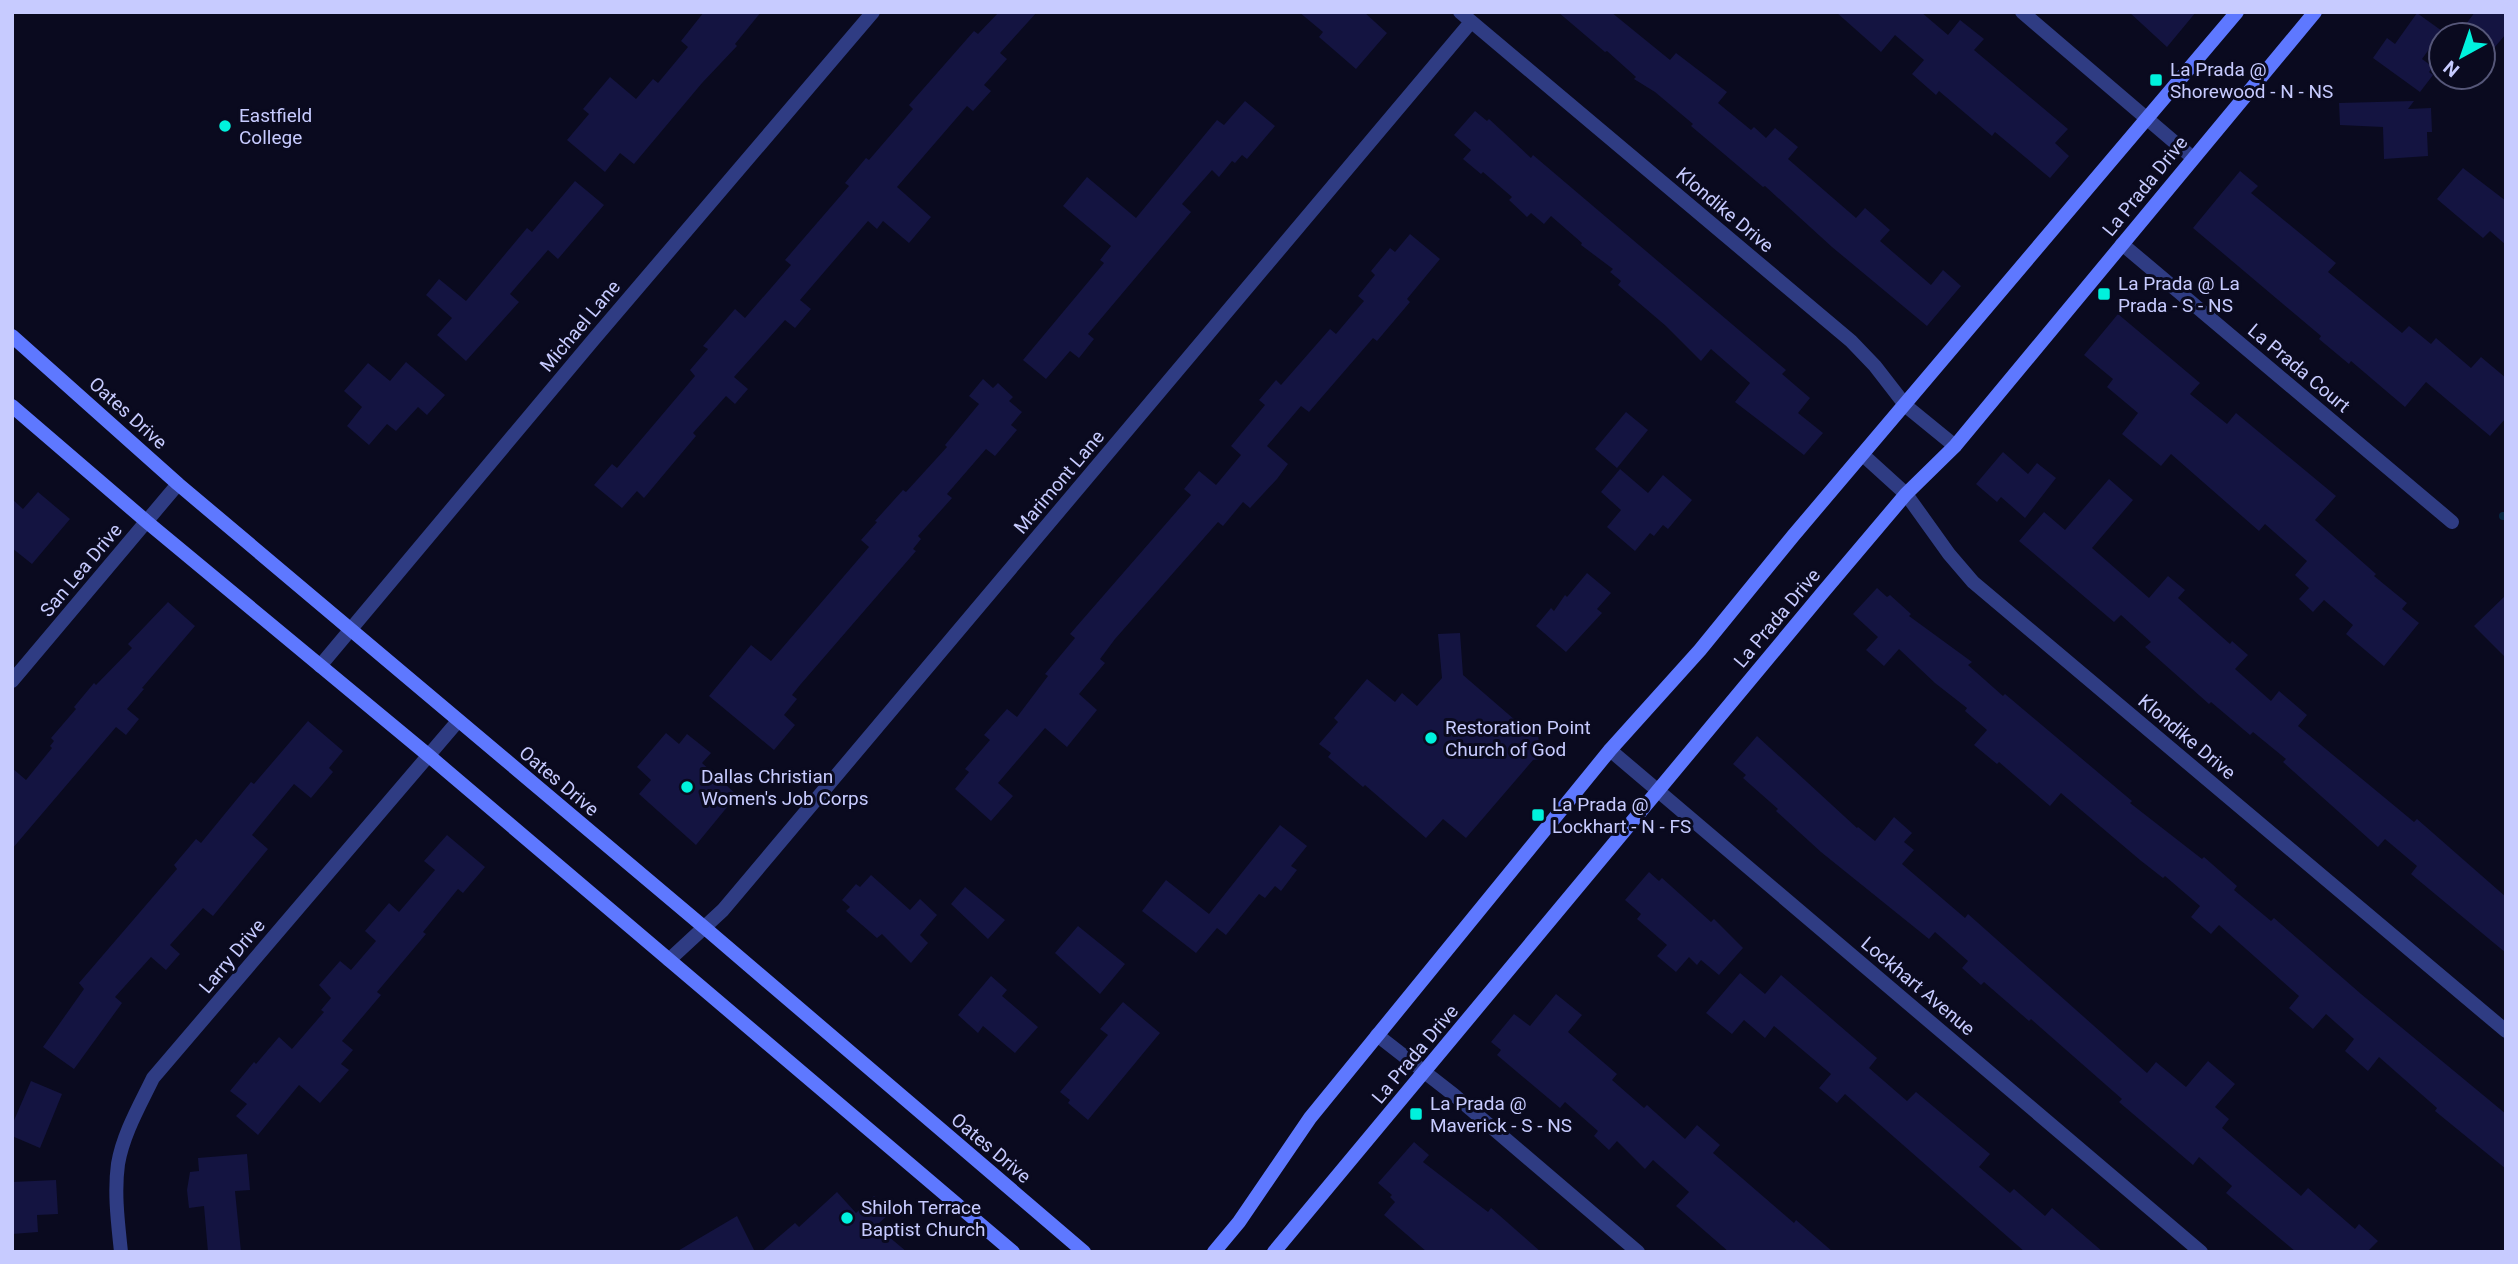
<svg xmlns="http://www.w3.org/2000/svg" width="2518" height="1264" viewBox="0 0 2518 1264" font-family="Roboto,sans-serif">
<rect width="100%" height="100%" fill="#0a0a1f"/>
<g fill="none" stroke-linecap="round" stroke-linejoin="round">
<!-- stream -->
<path stroke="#062642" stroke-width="8" d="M2503 516H2506"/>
</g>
<!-- building -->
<path fill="#141441" d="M704 12H761L735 44 737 46 702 83 634 164 620 153 605 172 567 140 589 114 583 109 610 77 636 99 653 79 658 83 688 47 681 41Z
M999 12H1037L1000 53 1007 59 984 85 991 91 973 111 967 106 897 187 931 217 909 243 883 221 877 229 868 221 800 300 811 309 795 328 785 320 734 377 748 389 735 404 726 396 693 433 696 436 644 498 637 491 622 508 594 485 612 464 617 468 695 376 690 370 708 349 703 346 735 309 745 318 791 265 785 260 849 186 845 183 866 158 869 160 913 109 909 105 974 31 978 34Z
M1299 12H1364L1387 33 1356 69 1319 37 1323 32Z
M1558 12H1611L1670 60 1676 53 1727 92 1718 103 1751 130 1754 127 1766 138 1775 128 1798 147 1788 159 1856 218 1865 208 1890 230 1880 241 1931 285 1943 270 1961 286 1927 326 1832 247 1765 186 1763 187 1691 126 1693 124 1655 92 1634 79 1636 77 1607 51 1605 52Z
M1836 12H1921L1948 35 1960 20 1984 39 1974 50 2068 129 2055 143 2069 156 2050 178 1995 132 1992 136 1939 91 1936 95 1912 74 1924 60 1895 35 1881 52Z
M2129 12H2196L2167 47Z
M2475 12H2506V34L2494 48 2483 39V35H2479L2466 24Z
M2417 13 2442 31 2422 59 2433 67 2429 72 2433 75 2420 92 2373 58 2387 38 2395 44Z
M1245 101 1275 126 1247 159 1242 155 1235 163 1232 161 1219 177 1212 170 1182 204 1191 212 1088 334 1094 339 1079 358 1070 351 1046 379 1023 360 1104 263 1100 260 1111 246 1063 206 1087 177 1136 218 1217 120 1224 125Z
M2414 101 2408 109 2431 108 2432 132H2427L2428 156 2384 159 2383 127 2340 125 2339 103Z
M1475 111 1487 121 1489 119 1531 158 1533 155 1786 370 1782 374 1810 398 1798 413 1823 433 1804 455 1735 402 1750 383 1711 349 1701 361 1666 326 1618 285 1621 281 1610 272 1613 269 1581 245 1582 243 1551 216 1544 224 1531 213 1527 217 1509 200 1512 197 1483 172 1481 174 1463 159 1471 150 1454 135Z
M2463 168 2506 201V245L2490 231 2483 238 2437 199Z
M2240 171 2258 186 2251 193 2336 263 2328 272 2402 333 2409 326 2431 344 2436 338 2471 368 2481 357 2506 378V418L2490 436 2426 382 2405 407 2351 361 2349 364 2319 339 2321 336 2193 228Z
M575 181 604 205 558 259 548 250 510 294 519 302 466 361 437 335 452 318 426 295 439 279 466 301 527 228 532 232Z
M1410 234 1440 259 1407 299 1410 302 1377 341 1373 338 1309 412 1301 406 1267 446 1288 464 1277 479 1250 508 1243 502 1223 526 1218 522 1115 639 1100 659 1105 663 1079 694 1097 710 1067 747 1045 728 998 783 1013 796 991 821 955 789 969 772 965 769 990 740 984 735 1007 709 1017 717 1048 676 1045 674 1075 638 1070 634 1191 495 1184 489 1199 471 1216 485 1241 455 1231 446 1265 405 1259 400 1276 380 1281 385 1330 329 1336 334 1364 301 1358 296 1375 275 1371 271 1390 248 1395 252Z
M2118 314 2200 383 2190 394 2227 424 2236 413 2336 496 2315 520 2376 574 2374 576 2407 603 2402 609 2419 623 2384 666 2346 634 2353 625 2324 600 2313 612 2299 599 2309 588 2295 575 2307 561 2265 524 2259 531 2171 454 2161 466 2122 434 2138 413 2107 387 2113 379 2084 355Z
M406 362 445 395 427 415 418 407 396 431 387 424 369 445 347 426 362 407 344 391 368 363 390 381Z
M983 379 993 388 998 383 1013 397 1009 401 1022 412 1011 425 1017 430 995 456 986 449 947 494 952 498 918 536 921 539 913 549 916 551 800 685 792 695 797 699 784 715 795 725 774 750 709 696 751 645 771 661 869 547 861 540 877 522 875 521 903 490 906 492 947 447 945 445 979 404 969 396Z
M1626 412 1648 430 1617 468 1595 449Z
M2003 452 2028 474 2037 463 2056 478 2025 518 2001 497 1997 502 1976 484Z
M1620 469 1648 493 1663 475 1692 500 1668 529 1663 525 1654 536 1650 533 1635 551 1607 527 1621 510 1601 492Z
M2109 479 2133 500 2092 548 2149 598 2168 576 2185 590 2178 598 2230 644 2232 641 2248 655 2235 669 2271 701 2279 691 2307 715 2298 726 2414 822 2417 819 2506 897V953L2411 874 2417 866 2385 839 2378 847 2283 762 2286 759 2253 732 2250 735 2211 702 2209 704 2145 647 2151 642 2121 615 2114 622 2019 541 2044 512 2065 530Z
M38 492 70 519 32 564 12 548V499L23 509Z
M1587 573 1611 593 1597 609 1602 613 1566 652 1536 626 1551 608 1554 611 1565 595 1567 597Z
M1877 588 1887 597 1890 595 1911 614 1909 616 1972 662 1968 665 2003 696 2005 694 2132 801 2130 803 2202 859 2204 857 2237 886 2234 890 2271 921 2274 918 2361 994 2506 1114V1169L2435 1111 2437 1108 2379 1057 2368 1071 2345 1051 2354 1039 2326 1014 2313 1029 2289 1008 2299 996 2219 925 2211 934 2191 917 2200 906 2165 876 2163 878 2140 860 2061 793 2050 806 1999 762 1997 764 1974 745 1987 730 1965 711 1967 708 1935 683 1899 649 1884 666 1866 650 1878 637 1853 614Z
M2506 595V658L2474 626Z
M168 602 195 626 142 688 144 689 127 709 139 719 126 735 116 727 12 849V768L26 780 52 748 50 746 54 741 51 738 76 709 74 707 94 683 96 685 132 648 128 644Z
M1460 633 1463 675 1529 732 1538 731 1540 759 1533 760 1466 838 1443 819 1426 838 1365 785 1363 787 1328 757 1331 753 1319 744 1338 722 1334 718 1367 679 1395 702 1402 693 1417 706 1442 678 1438 634Z
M308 721 343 751 329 768 333 772 311 798 294 784 252 835 268 849 213 916 203 908 170 945 180 954 166 970 151 957 115 997 122 1003 74 1069 43 1047 84 989 79 983 177 869 174 865 196 839 201 843 251 782 254 784Z
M666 733 679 744 687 734 711 753 702 763 737 795 696 845 639 794 651 780 637 767Z
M1757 736 1857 828 1858 827 1875 841 1894 817 1912 833 1904 842 1914 850 1902 864 1965 918 1968 914 2147 1073 2156 1062 2186 1087 2208 1061 2235 1084 2215 1107 2229 1119 2222 1128 2301 1196 2308 1188 2355 1229 2359 1224 2378 1241 2367 1252H2296L2226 1193 2232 1186 2199 1157 2193 1165 2119 1102 2122 1099 2031 1019 2029 1021 1984 982 1981 985 1962 968 1968 961 1935 932 1929 939 1821 852 1776 811 1778 809 1743 778 1746 775 1733 764Z
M1280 825 1307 846 1291 866 1297 870 1281 891 1275 886 1265 898 1259 894 1226 935 1217 928 1196 953 1142 911 1166 880 1209 914Z
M447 835 485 867 463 893 458 889 423 932 426 934 377 992 381 995 342 1041 353 1050 341 1064 349 1070 320 1103 299 1085 258 1135 236 1116 247 1104 230 1091 254 1062 256 1064 279 1037 292 1049 324 1012 321 1010 331 998 319 985 340 961 351 970 376 941 365 931 389 903 399 912 435 870 424 861Z
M1649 872 1659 881 1662 878 1711 922 1714 919 1743 948 1719 975 1701 960 1697 965 1689 957 1676 972 1657 956 1667 945 1637 919 1641 914 1625 900Z
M871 875 910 910 920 899 937 915 920 935 928 943 911 963 882 934 877 938 846 911 850 907 842 900 856 884 860 887Z
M965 887 1005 920 988 939 951 904Z
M1078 926 1125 964 1100 994 1055 953Z
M1740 973 1765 994 1781 975 1877 1058 1869 1068 1907 1101 1916 1092 1990 1154 1979 1167 2010 1193 2014 1189 2045 1216 2052 1208 2103 1252H2025L1845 1094 1837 1103 1819 1088 1831 1074 1774 1026 1765 1038 1744 1020 1732 1034 1706 1013Z
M991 976 1007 990 1002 996 1038 1027 1015 1053 983 1026 978 1033 958 1015Z
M1556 994 1582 1015 1568 1032 1617 1074 1612 1080 1644 1108 1647 1105 1685 1139 1697 1125 1720 1145 1713 1153 1794 1223 1796 1220 1833 1252H1729L1676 1206 1689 1192 1653 1160 1645 1169 1617 1141 1609 1150 1594 1136 1598 1131 1565 1102 1560 1108 1497 1055 1501 1050 1491 1042 1514 1014 1530 1026Z
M1123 1002 1160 1033 1088 1120 1068 1103 1070 1100 1060 1092 1108 1035 1100 1029Z
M31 1081 62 1094 40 1148 12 1136V1125Z
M1414 1142 1429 1155 1423 1162 1488 1212 1491 1208 1541 1252H1427L1384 1215 1395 1202 1390 1197 1392 1195 1378 1183Z
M247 1154 250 1190 235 1191 241 1252H208L204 1206 189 1208 187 1190 190 1172 199 1171 198 1158Z
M56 1180 58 1214 37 1215 38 1232 12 1234V1182Z
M837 1192 856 1213 874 1196 890 1213 876 1226 907 1252H761L795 1223 799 1227Z
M737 1216 755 1252H676Z"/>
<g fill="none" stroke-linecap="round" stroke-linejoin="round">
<!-- minor -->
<path stroke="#2f3c83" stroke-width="14" d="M1460 12 1851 341 1875 366 1906 406 1955 446
M2022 12 2193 158
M2122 244 2452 522
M1863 455 1906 494 1949 554 1973 582 2506 1031
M320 666 594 339 873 12
M12 681 178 484
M1610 750 2201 1252
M669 960 723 910 1471 22
M1377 1035 1454 1095 1638 1252
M121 1252C118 1223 114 1193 118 1164 123 1134 140 1105 153 1078L458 721"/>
<!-- secondary -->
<path stroke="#5e78ff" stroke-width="14" d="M12 336 178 484 705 928 1084 1252
M12 406 147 522 428 755 1013 1252
M1214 1252 1239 1222 1310 1118 1610 750 1700 650 1793 536 2237 12
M1274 1252 1824 591 1906 494 1955 446 2315 12"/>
</g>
<!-- markers -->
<g fill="#00f2dd" stroke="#0a0a1f" stroke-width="2.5">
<rect x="2149" y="73" width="14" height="14" rx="3.5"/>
<circle cx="225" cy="126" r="7"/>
<rect x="2097" y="287" width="14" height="14" rx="3.5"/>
<circle cx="1431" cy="738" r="7"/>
<circle cx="687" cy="787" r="7"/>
<rect x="1531" y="808" width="14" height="14" rx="3.5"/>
<rect x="1409" y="1107" width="14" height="14" rx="3.5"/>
<circle cx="847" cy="1218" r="7"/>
</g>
<g text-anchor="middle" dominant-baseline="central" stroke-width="6" stroke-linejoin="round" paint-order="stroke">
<!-- poi labels -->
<g font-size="19" fill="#c7cbff" stroke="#0a0a1f" text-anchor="start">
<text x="2170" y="69">La Prada @<tspan x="2170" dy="22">Shorewood - N - NS</tspan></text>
<text x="239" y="115">Eastfield<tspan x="239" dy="22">College</tspan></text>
<text x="2118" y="283">La Prada @ La<tspan x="2118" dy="22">Prada - S - NS</tspan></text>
<text x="1445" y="727">Restoration Point<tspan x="1445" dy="22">Church of God</tspan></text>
<text x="701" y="776">Dallas Christian<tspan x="701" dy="22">Women's Job Corps</tspan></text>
<text x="1552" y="804">La Prada @<tspan x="1552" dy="22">Lockhart - N - FS</tspan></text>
<text x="1430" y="1103">La Prada @<tspan x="1430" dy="22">Maverick - S - NS</tspan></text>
<text x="861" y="1207">Shiloh Terrace<tspan x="861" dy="22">Baptist Church</tspan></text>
</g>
<!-- street labels -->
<g font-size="19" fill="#c7cbff" stroke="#0a0a1f">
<text transform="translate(2145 186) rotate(-51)">La Prada Drive</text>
<text transform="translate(1725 210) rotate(40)">Klondike Drive</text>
<text transform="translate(580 326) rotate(-50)">Michael Lane</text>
<text transform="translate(2299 368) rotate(40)">La Prada Court</text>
<text transform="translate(128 413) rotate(42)">Oates Drive</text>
<text transform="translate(1059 482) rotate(-50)">Marimont Lane</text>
<text transform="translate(81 570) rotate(-50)">San Lea Drive</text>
<text transform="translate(1777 618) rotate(-50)">La Prada Drive</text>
<text transform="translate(2187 737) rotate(40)">Klondike Drive</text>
<text transform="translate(559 781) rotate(40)">Oates Drive</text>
<text transform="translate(232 956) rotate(-50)">Larry Drive</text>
<text transform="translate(1918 986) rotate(40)">Lockhart Avenue</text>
<text transform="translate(1415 1054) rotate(-50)">La Prada Drive</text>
<text transform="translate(991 1148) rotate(40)">Oates Drive</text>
</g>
</g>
<!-- border -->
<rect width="2518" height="1264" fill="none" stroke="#c7cbff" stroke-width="28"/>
<!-- north arrow -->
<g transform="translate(2462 56) rotate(220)"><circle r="33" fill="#0a0a1f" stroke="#565779" stroke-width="2"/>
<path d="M0-5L12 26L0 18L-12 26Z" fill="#00f2dd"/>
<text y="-10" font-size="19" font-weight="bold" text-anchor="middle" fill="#c7cbff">N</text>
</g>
</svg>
